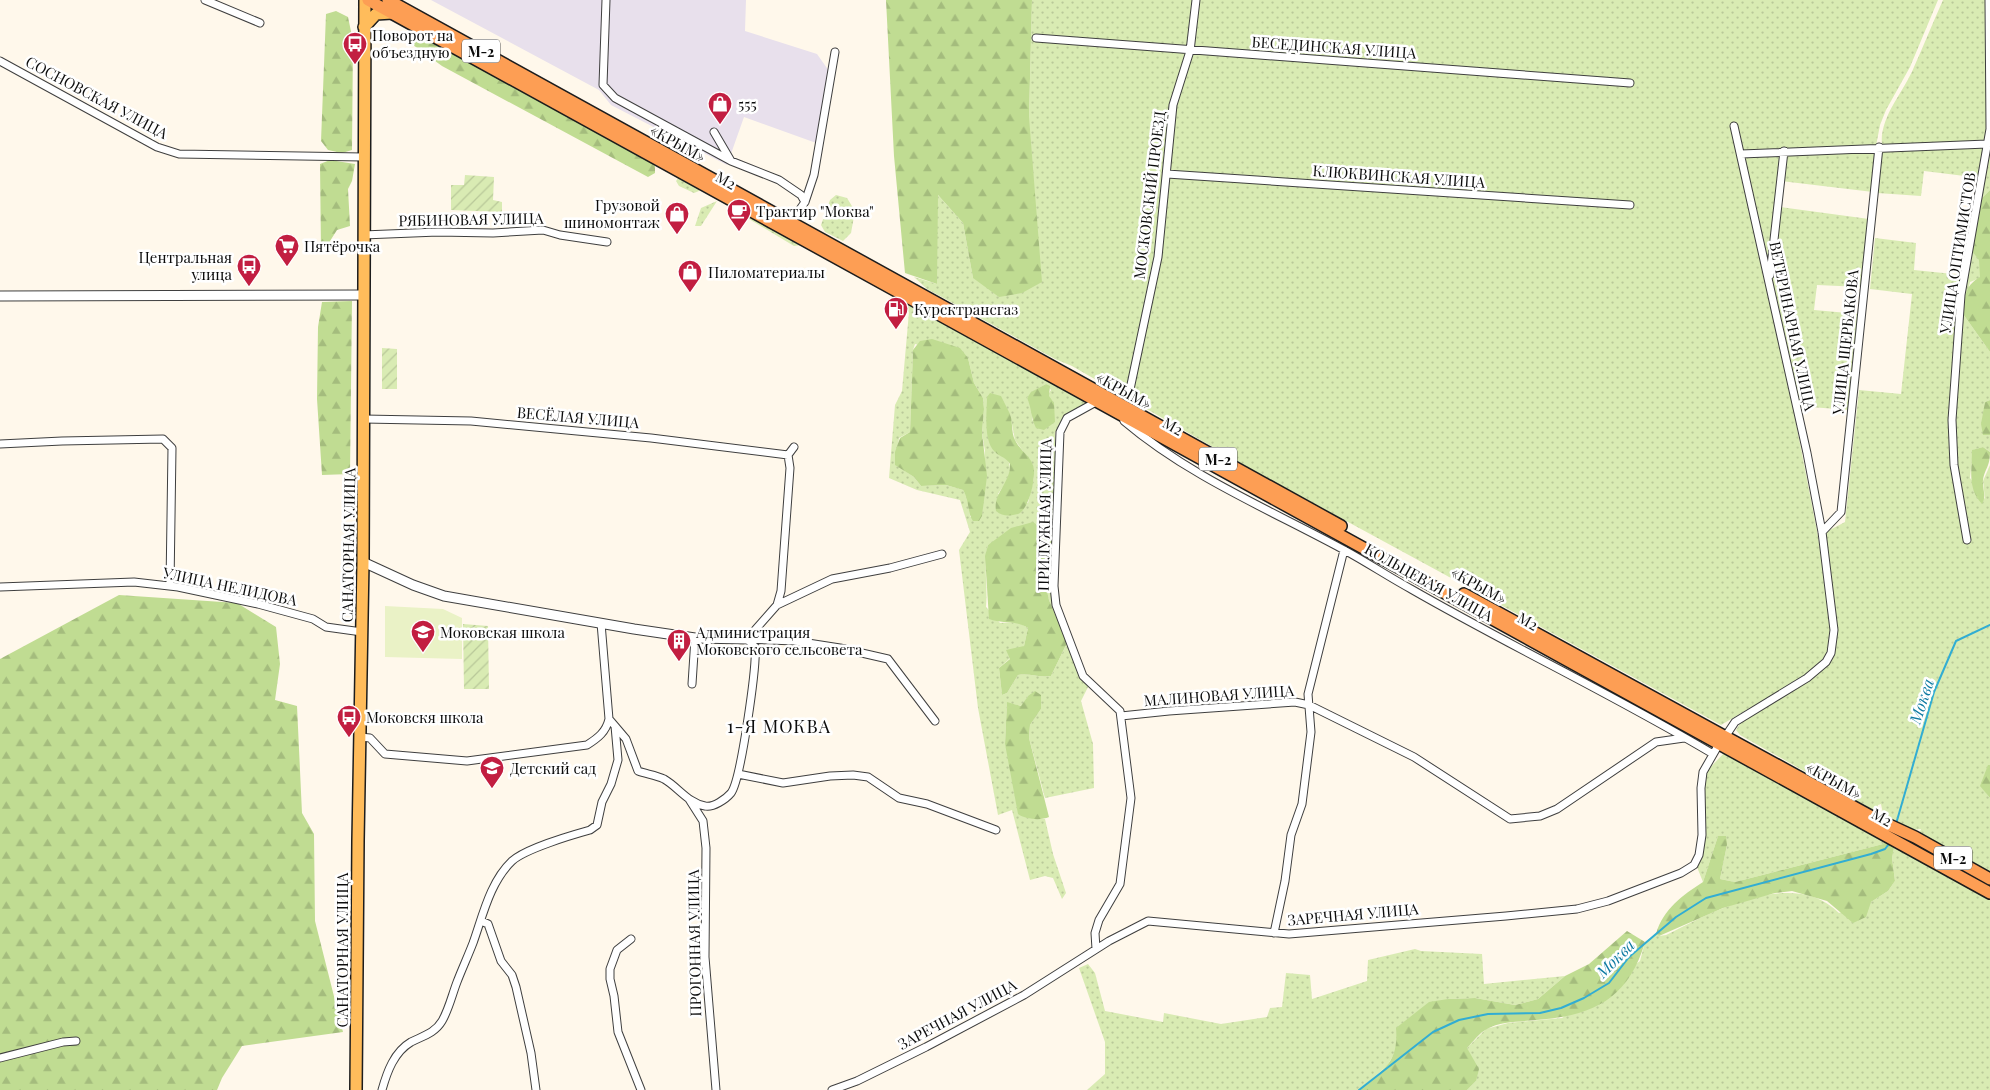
<svg xmlns="http://www.w3.org/2000/svg" width="1990" height="1090" viewBox="0 0 1990 1090" font-family="'Playfair Display',serif">
<defs>
<pattern id="grass-dots" width="8" height="8" patternUnits="userSpaceOnUse" patternTransform="scale(1.25)"><rect width="8" height="8" fill="#d9ebb3"/><path d="M2 2h.1M6 6h.1" fill="none" stroke="#b9c899" stroke-width="1.8" stroke-linecap="round"/></pattern>
<pattern id="forest-firs" width="22" height="20" patternUnits="userSpaceOnUse" patternTransform="scale(1.25)"><rect width="22" height="20" fill="#c0dc92"/><path d="M5 1l3.5 6h-7zM16 11l3.5 6h-7z" fill="#a4bc7d"/></pattern>
<pattern id="garden-furrows" width="10" height="10" patternUnits="userSpaceOnUse" patternTransform="scale(1.25)"><rect width="10" height="10" fill="#d9ebb3"/><path d="M-1 1l2-2M0 10L10 0M9 11l2-2" fill="none" stroke="#b9c899"/></pattern>
</defs>
<rect width="100%" height="100%" fill="#fff8eb"/>
<!-- industrial -->
<path fill="#e8e0ec" d="M431 0H746L745 31 817 54 829 71 819 144 744 117 727 165 611 105 599 90Z"/>
<!-- grass -->
<path fill="url(#grass-dots)" fill-rule="evenodd" d="M1032 0H1938L1910 67 1886 110 1880 125 1876 146 1743 152 1818 536 1831 630 1829 649 1823 659 1803 677 1721 725 1258 473 1072 366 1055 359 927 289 914 277 937 284V194L963 223 973 278 1029 117Z
M1943 0H1987V138L1980 142 1882 145C1879 117 1904 92 1914 67 1924 45 1933 22 1943 0Z
M1990 142V190L1982 198 1980 278 1970 282 1963 314 1990 352V400L1985 402 1983 435H1990V452L1983 447 1973 450 1970 478 1985 499 1983 481 1990 465V765L1981 786 1990 798V874L1919 834 1921 829 1912 830 1883 814 1881 804 1878 805 1877 811 1870 808 1740 735 1736 730 1741 722 1833 655 1826 532 1845 522 1859 390 1901 394 1912 294 1870 289 1875 238 1916 243 1914 270 1963 275 1953 356 1950 421 1953 420 1962 299Z
M1979 146 1984 149 1981 178 1924 171 1921 196 1877 193 1882 150Z
M1876 150 1873 192 1781 181 1784 161 1788 155Z
M1780 154 1768 269 1743 159 1745 156Z
M679 177 699 189V191L694 193 679 186 676 181Z
M836 195 847 198 855 211 851 233 843 241 825 232 821 225 830 200Z
M717 201 701 226H695L701 208Z
M726 203 801 243V245L794 246 729 207Z
M1780 207 1869 219 1862 287 1817 285 1814 310 1859 314 1849 410 1798 406 1772 281Z
M872 279 1094 400 1068 414 1060 423 1055 433V605L1089 685 1081 701 1093 744 1094 788 1045 798 1029 738 1030 725 1041 709 1028 696 1022 706 1007 703 1005 744 1029 818 1045 819 1053 854 1066 893 1062 899 1053 878 1045 876 1030 880 1012 810 998 815 978 708 959 550 970 532 960 500 917 490 889 478 895 405 902 391 909 312ZM915 344 968 358 974 383 983 398 984 409 982 433 985 451 982 516 970 517 969 499 963 490 946 485 921 486 914 477 896 465 899 438 910 432 913 350ZM1046 384 1051 390 1032 421 1033 409 1027 398 1032 392ZM1010 414 1015 440 1033 465 1034 478 1028 503 998 494C1005 484 1015 471 1007 459L995 452ZM1038 525 1041 530 1048 533 1050 553 1039 565 1036 590 1046 586 1049 600 1067 643 1051 676C1040 678 1030 673 1018 675L1007 693 1002 695 999 668 1024 646 1028 628 1018 622 1000 623 986 607C988 586 983 564 988 545Z
M1724 753 1886 837 1883 844 1735 882 1720 879 1727 845 1718 836 1703 882 1697 867 1702 845V810L1705 773Z
M1895 843 1990 893V1090H1467L1476 1081 1467 1048 1486 1029 1508 1023 1562 1018 1640 961 1645 942 1656 934 1659 936 1666 935C1714 911 1793 867 1839 913L1871 902 1888 891 1895 881 1892 858Z
M1415 949 1421 951 1482 954 1484 984 1565 976 1538 999 1515 1005 1475 998 1448 999 1398 1047 1387 1066 1359 1090H1087L1105 1074V1042L1079 968 1088 964 1095 973 1105 1011 1163 1022 1164 1013 1221 1024 1267 1017 1270 1008 1282 1007 1286 973 1310 975 1312 999 1367 981 1368 960Z"/>
<!-- forest -->
<path fill="url(#forest-firs)" d="M886 0H1032L1029 117 1042 282 1022 293 999 297 973 278 963 223 938 195 937 284 905 273 894 156Z
M336 11 348 17 353 41 352 150 342 153 328 150 321 141 326 14Z
M414 32 426 37 649 159 655 166V173L648 177 442 66 409 42 407 37Z
M330 160 355 164 352 181 348 189 350 226 337 230 330 241 335 250 321 251 320 164Z
M1990 190V352L1963 314C1965 298 1964 286 1980 277L1979 260 1972 251 1982 198Z
M352 301 350 474 322 475 317 399 318 327 322 302Z
M932 339 960 348 968 358 974 383 983 398 984 409 982 433 987 476 982 516 979 521H973C967 513 970 501 963 490L946 485 921 486 914 477 895 465V452L900 438 910 432 913 350 920 341Z
M1046 384 1050 386 1049 396 1054 403 1055 422 1044 430 1036 428C1031 418 1032 409 1027 398L1031 392Z
M990 393 1001 396C1004 402 1007 408 1010 414 1013 422 1011 432 1015 440 1019 449 1030 456 1033 465 1037 476 1029 510 1018 514 1010 516 1003 517 996 511 993 493 1011 482 1010 464 1006 457 1000 457 995 452 983 441 987 412 987 397Z
M1990 400V435H1983L1981 424 1985 402Z
M1983 447 1990 452C1990 467 1985 468 1983 480 1982 489 1987 495 1982 504 1967 488 1972 470 1972 450Z
M1033 522 1048 533 1051 541 1050 553 1039 565 1036 589 1046 586 1049 600 1067 643 1051 676C1040 678 1030 673 1018 675L1007 693 1002 695 999 668 1010 659 1006 650 1024 646 1028 628C1016 620 1003 624 989 619L985 556 988 545 1011 528Z
M119 595 237 603 276 627 280 664 275 700 297 706 302 813 314 834 315 921 343 1032 242 1046 222 1078 217 1090H0V659Z
M1035 691 1041 695V709L1030 725 1029 738 1049 817C1040 821 1025 819 1018 814L1005 744 1007 702 1021 706 1028 696Z
M1988 765H1990V798L1980 786Z
M1718 836H1726L1727 845 1720 879 1735 882 1883 844 1886 837 1895 843 1892 858 1895 881 1888 891 1871 902 1866 917 1853 923 1827 901 1792 891 1775 893 1723 908 1659 936 1656 934C1663 909 1683 895 1703 882Z
M1627 931 1645 942C1628 1000 1592 1016 1536 1020 1520 1022 1500 1021 1487 1029 1479 1033 1473 1042 1467 1048L1479 1069 1476 1081 1467 1090H1359C1383 1070 1399 1063 1396 1028L1429 1002 1448 999 1475 998 1515 1005 1538 999 1565 976 1589 964Z"/>
<!-- garden -->
<path fill="url(#garden-furrows)" d="M465 175 494 177 493 200 502 202V212L451 210V185H464Z
M382 348 397 349V389H382Z
M463 624 488 626 489 689H464Z"/>
<!-- pitch -->
<path fill="#eaf2c6" d="M385 606 443 609 462 618V659L385 657Z"/>
<g fill="none" stroke-linecap="round" stroke-linejoin="round">
<!-- stream -->
<path stroke="#31add3" stroke-width="2" d="M1896 824 1934 692 1956 641 1990 625
M1359 1090 1433 1032 1459 1020 1488 1014 1540 1013 1561 1008 1584 998 1609 983 1629 957 1676 917 1706 898 1871 854 1885 849 1889 844"/>
<defs>
<path id="minor" d="M205 0 260 23
M606 0 603 85 615 98 731 161
M1036 38 1630 83
M0 61 157 147 179 154 363 157
M714 132 731 161 779 180 801 195 805 202
M1741 154 1987 144
M1167 174 1630 205
M791 222 805 202 814 175 835 52
M363 235 438 232 493 233 543 230 560 235 607 242
M1770 275 1784 151
M1129 394 1158 257 1173 105 1190 51 1196 0
M1096 402 1067 418 1060 432 1054 586 1056 605 1083 676 1120 711 1131 798 1120 884 1099 920 1095 933 1096 949
M364 419 471 421 651 438 788 455
M1124 421C1190 477 1271 510 1346 551 1368 563 1389 577 1411 589 1510 646 1614 695 1713 754
M0 444 62 441 163 439 172 448 170 586
M794 447 788 455 790 468 781 591 777 605 747 639 795 641 840 648 888 659 935 721
M1822 532 1841 512 1879 147
M1967 540 1954 465 1952 420 1961 295 1990 129 1989 0
M0 587 134 582 178 587 258 604 313 619 326 627 362 632
M777 605 832 579 890 568 942 554
M692 684 695 638
M1121 716 1169 711 1295 702 1309 705 1414 757 1510 819 1540 816 1557 809 1656 742 1684 738
M615 726 626 739 638 771C646 774 656 775 664 779 678 787 688 803 705 806 713 808 726 799 731 793 741 780 757 665 755 647L747 639
M360 737 370 738 385 754 467 761 587 745C598 738 606 732 609 719
M1725 737 1735 722 1807 678 1826 662 1831 653 1834 630 1822 532 1807 453 1734 126
M738 774 783 783 830 776 853 775 868 777 899 798 927 804 996 830
M689 799 703 821 706 848 705 957 716 1090
M481 921 488 924 501 961 512 975 516 987 531 1053 536 1090
M1274 933 1285 881 1291 835 1302 804 1311 732 1308 694 1344 550
M631 939 617 950 610 969V979L614 996 618 1032 641 1090
M0 1058 63 1042 76 1041
M382 1090C387 1072 394 1052 411 1042 423 1036 435 1033 442 1021 449 1009 452 995 457 982 462 969 468 956 473 943 483 915 490 882 512 861 525 849 572 835 590 830L597 825 602 802 611 784 618 760 615 726 609 719 601 623
M832 1090 857 1081 926 1047 1024 995 1109 941 1148 921 1289 934 1506 916 1577 909 1608 901 1681 873 1694 865 1699 855 1702 835 1701 788 1703 772 1719 744"/>
<path id="tertiary" d="M0 296 363 295
M363 562 413 585 444 596 634 629 695 638 747 639"/>
<path id="primary" d="M364 27 376 14 392 13
M356 1090 358 841 363 562 365 0"/>
<path id="trunk" d="M368 0 1990 893
M388 0 1341 526
M1464 594 1874 818 1915 837 1990 879"/>
</defs>
<!-- minor casing -->
<use href="#minor" stroke="#3f3f3f" stroke-width="9"/>
<!-- tertiary casing -->
<use href="#tertiary" stroke="#3f3f3f" stroke-width="11"/>
<!-- primary casing -->
<use href="#primary" stroke="#1d1d1d" stroke-width="14"/>
<!-- trunk casing -->
<use href="#trunk" stroke="#1d1d1d" stroke-width="14"/>
<!-- minor -->
<use href="#minor" stroke="#fff" stroke-width="7"/>
<!-- tertiary -->
<use href="#tertiary" stroke="#fff" stroke-width="9"/>
<!-- primary -->
<use href="#primary" stroke="#ffbc5b" stroke-width="11"/>
<!-- trunk -->
<use href="#trunk" stroke="#fd9e54" stroke-width="11"/>
</g>
<!-- icons -->
<defs>
<symbol id="bus-pin" viewBox="-11 -11 22 30"><path d="M0 17L-7.5 6A9.5 9.5 0 1 1 7.5 6Z" fill="#c21e41" stroke="#fff"/><path d="M-5-6H5V4H4V6H2V4H-2V6H-4V4H-5ZM-3.5-4V0h7V-4ZM-3.5 1.2v1.5H-2V1.2ZM2 1.2v1.5H3.5V1.2Z" fill="#fff"/></symbol>
<symbol id="shop-pin" viewBox="-11 -11 22 30"><path d="M0 17L-7.5 6A9.5 9.5 0 1 1 7.5 6Z" fill="#c21e41" stroke="#fff"/><path d="M-5-2.5h2.3a2.7 3.5 0 0 1 5.4 0H5L5.5 6h-11ZM-1.5-2.5h3a1.5 2.3 0 0 0-3 0Z" fill="#fff"/></symbol>
<symbol id="cafe-pin" viewBox="-11 -11 22 30"><path d="M0 17L-7.5 6A9.5 9.5 0 1 1 7.5 6Z" fill="#c21e41" stroke="#fff"/><path d="M-5.5-4.5H6V0H3Q3 3.5 0 3.5H-2.5Q-5.5 3.5-5.5 0ZM3-3.2v2h1.7v-2ZM-6 4.5H4V6H-6Z" fill="#fff"/></symbol>
<symbol id="supermarket-pin" viewBox="-11 -11 22 30"><path d="M0 17L-7.5 6A9.5 9.5 0 1 1 7.5 6Z" fill="#c21e41" stroke="#fff"/><path d="M-6-5.5h2.5l.6 2H6L4.5 2H-2.5L-4.4-4H-6ZM-1.5 3.2a1.3 1.3 0 1 0 .1 0ZM3 3.2a1.3 1.3 0 1 0 .1 0Z" fill="#fff"/></symbol>
<symbol id="fuel-pin" viewBox="-11 -11 22 30"><path d="M0 17L-7.5 6A9.5 9.5 0 1 1 7.5 6Z" fill="#c21e41" stroke="#fff"/><path d="M-5.5-6h7V0h2V4h1.3V-2.5L3-4.5l.8-.8L6-3V5H2.5V1h-1V6h-7ZM-4.2-4.7v3.2H.2V-4.7Z" fill="#fff"/></symbol>
<symbol id="school-pin" viewBox="-11 -11 22 30"><path d="M0 17L-7.5 6A9.5 9.5 0 1 1 7.5 6Z" fill="#c21e41" stroke="#fff"/><path d="M0-5L7-2L0 1L-7-2ZM-4 1L0 2.5L4 1V4Q0 6-4 4Z" fill="#fff"/></symbol>
<symbol id="building-pin" viewBox="-11 -11 22 30"><path d="M0 17L-7.5 6A9.5 9.5 0 1 1 7.5 6Z" fill="#c21e41" stroke="#fff"/><path d="M-4-6H4V6H1V3H-1V6H-4ZM-2.5-4.3h1.7v1.8h-1.7ZM.8-4.3h1.7v1.8H.8ZM-2.5-1h1.7V.8h-1.7ZM.8-1h1.7V.8H.8Z" fill="#fff"/></symbol>
</defs>
<g fill-rule="evenodd">
<use href="#bus-pin" x="341" y="30" width="28" height="38"/>
<use href="#shop-pin" x="706" y="90" width="28" height="38"/>
<use href="#cafe-pin" x="725" y="197" width="28" height="38"/>
<use href="#shop-pin" x="663" y="200" width="28" height="38"/>
<use href="#supermarket-pin" x="273" y="232" width="28" height="38"/>
<use href="#bus-pin" x="235" y="252" width="28" height="38"/>
<use href="#shop-pin" x="676" y="258" width="28" height="38"/>
<use href="#fuel-pin" x="882" y="295" width="28" height="38"/>
<use href="#school-pin" x="409" y="618" width="28" height="38"/>
<use href="#building-pin" x="665" y="627" width="28" height="38"/>
<use href="#bus-pin" x="335" y="703" width="28" height="38"/>
<use href="#school-pin" x="478" y="754" width="28" height="38"/>
</g>
<g text-anchor="middle" dominant-baseline="central" stroke-width="5" stroke-linejoin="round" paint-order="stroke">
<!-- shield labels -->
<g fill="#fff" stroke="#555" stroke-width="1">
<rect x="462" y="39.5" width="38" height="23" rx="4"/>
<rect x="1199" y="447.5" width="38" height="23" rx="4"/>
<rect x="1934" y="846.5" width="38" height="23" rx="4"/>
</g>
<g font-size="14" font-weight="bold" fill="#0c0c0c">
<text x="481" y="51">М-2</text>
<text x="1218" y="459">М-2</text>
<text x="1953" y="858">М-2</text>
</g>
<!-- poi labels -->
<g font-size="15" fill="#0c0c0c" stroke="#fff" text-anchor="start">
<text x="372" y="35">Поворот на<tspan x="372" dy="17">объездную</tspan></text>
<text x="738" y="104">555</text>
<text x="660" y="205" text-anchor="end">Грузовой<tspan x="660" dy="17">шиномонтаж</tspan></text>
<text x="756" y="211">Трактир "Моква"</text>
<text x="304" y="246">Пятёрочка</text>
<text x="232" y="257" text-anchor="end">Центральная<tspan x="232" dy="17">улица</tspan></text>
<text x="708" y="272">Пиломатериалы</text>
<text x="914" y="309">Курсктрансгаз</text>
<text x="440" y="632">Моковская школа</text>
<text x="696" y="632">Администрация<tspan x="696" dy="17">Моковского сельсовета</tspan></text>
<text x="366" y="717">Моковскя школа</text>
<text x="510" y="768">Детский сад</text>
</g>
<!-- street labels -->
<g font-size="15" fill="#0c0c0c" stroke="#fff">
<text transform="translate(1334 47) rotate(4)">БЕСЕДИНСКАЯ УЛИЦА</text>
<text transform="translate(97 97) rotate(28)">СОСНОВСКАЯ УЛИЦА</text>
<text transform="translate(678 143) rotate(29)">«КРЫМ»</text>
<text transform="translate(1399 176) rotate(4)">КЛЮКВИНСКАЯ УЛИЦА</text>
<text transform="translate(726 180) rotate(29)">М2</text>
<text transform="translate(1149 195) rotate(-83)">МОСКОВСКИЙ ПРОЕЗД</text>
<text transform="translate(471 219) rotate(-1)">РЯБИНОВАЯ УЛИЦА</text>
<text transform="translate(1957 253) rotate(-81)">УЛИЦА ОПТИМИСТОВ</text>
<text transform="translate(1793 326) rotate(78)">ВЕТЕРИНАРНАЯ УЛИЦА</text>
<text transform="translate(1845 342) rotate(-84)">УЛИЦА ЩЕРБАКОВА</text>
<text transform="translate(1124 390) rotate(29)">«КРЫМ»</text>
<text transform="translate(578 417) rotate(5)">ВЕСЁЛАЯ УЛИЦА</text>
<text transform="translate(1173 426) rotate(29)">М2</text>
<text transform="translate(1044 515) rotate(-89)">ПРИЛУЖНАЯ УЛИЦА</text>
<text transform="translate(348 545) rotate(-89)">САНАТОРНАЯ УЛИЦА</text>
<text transform="translate(1429 582) rotate(29)">КОЛЬЦЕВАЯ УЛИЦА</text>
<text transform="translate(1479 585) rotate(29)">«КРЫМ»</text>
<text transform="translate(230 586) rotate(12)">УЛИЦА НЕЛИДОВА</text>
<text transform="translate(1528 621) rotate(29)">М2</text>
<text transform="translate(1219 695) rotate(-4)">МАЛИНОВАЯ УЛИЦА</text>
<text transform="translate(1834 780) rotate(29)">«КРЫМ»</text>
<text transform="translate(1882 817) rotate(29)">М2</text>
<text transform="translate(1353 914) rotate(-5)">ЗАРЕЧНАЯ УЛИЦА</text>
<text transform="translate(694 943) rotate(-91)">ПРОГОННАЯ УЛИЦА</text>
<text transform="translate(342 950) rotate(-90)">САНАТОРНАЯ УЛИЦА</text>
<text transform="translate(957 1014) rotate(-28)">ЗАРЕЧНАЯ УЛИЦА</text>
</g>
<!-- water labels -->
<g font-size="16" font-style="italic" fill="#107ba3" stroke="#fff">
<text transform="translate(1921 701) rotate(-72)">Моква</text>
<text transform="translate(1615 958) rotate(-45)">Моква</text>
</g>
<!-- quarter labels -->
<g font-size="18" letter-spacing="1" fill="#0c0c0c" stroke="#fff">
<text x="779" y="726">1-Я МОКВА</text>
</g>
</g>
</svg>
